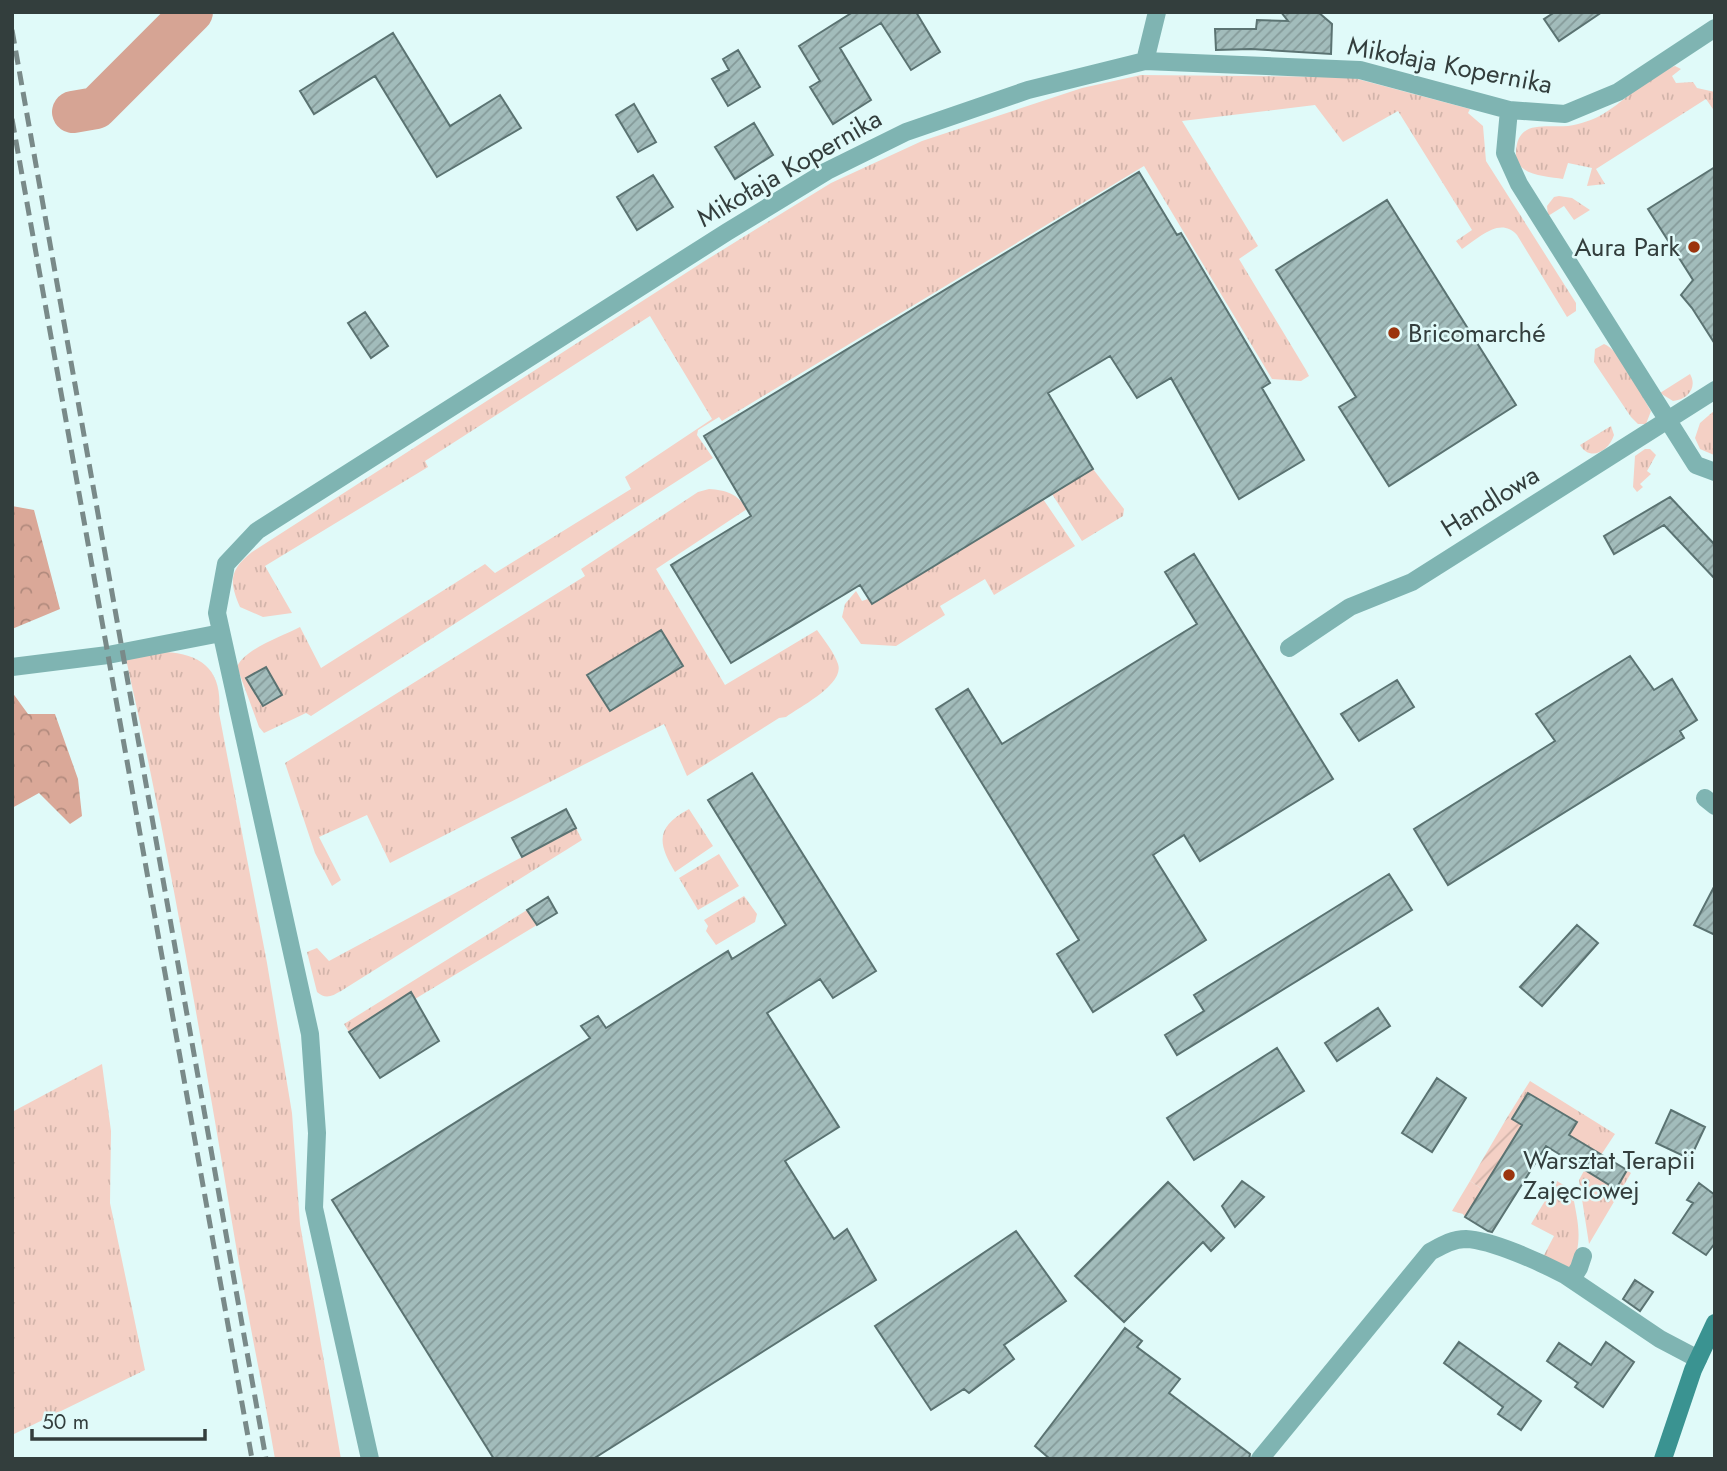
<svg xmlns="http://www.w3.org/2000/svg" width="1727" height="1471" viewBox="0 0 1727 1471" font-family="Jost,sans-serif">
<defs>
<pattern id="grass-tufts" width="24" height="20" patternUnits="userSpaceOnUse" patternTransform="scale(1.75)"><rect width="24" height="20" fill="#f4d0c5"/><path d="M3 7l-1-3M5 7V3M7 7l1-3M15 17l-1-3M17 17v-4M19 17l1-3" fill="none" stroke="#d2b4aa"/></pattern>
<pattern id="forest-crowns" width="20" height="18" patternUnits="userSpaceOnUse" patternTransform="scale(1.75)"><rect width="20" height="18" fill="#daa898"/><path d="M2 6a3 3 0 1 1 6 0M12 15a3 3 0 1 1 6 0" fill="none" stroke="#b18a7d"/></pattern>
<pattern id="garden-furrows" width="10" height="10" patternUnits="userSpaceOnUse" patternTransform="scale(1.75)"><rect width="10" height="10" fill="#f4d0c5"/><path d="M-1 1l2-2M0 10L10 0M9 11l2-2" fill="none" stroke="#d2b4aa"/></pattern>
<pattern id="building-hatch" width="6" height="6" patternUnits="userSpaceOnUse" patternTransform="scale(1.75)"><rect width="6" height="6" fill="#a2bcbb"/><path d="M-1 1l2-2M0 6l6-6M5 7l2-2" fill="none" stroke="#859a99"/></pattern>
</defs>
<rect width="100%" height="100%" fill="#e0faf9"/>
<!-- grass -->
<path fill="url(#grass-tufts)" d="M1675 66 1681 69 1672 76 1676 83 1693 82 1697 88 1715 92V112L1706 99 1596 169 1605 184 1587 186 1592 168 1568 163 1563 179C1547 176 1516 176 1516 154 1516 119 1545 128 1568 126 1580 124 1593 120 1603 114 1627 100 1648 75 1675 66Z
M1141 75 1350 77 1470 109 1468 113 1483 126 1486 161 1576 303V311L1567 317 1517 235C1500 216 1479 238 1462 249L1456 241 1472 230 1398 111 1343 142 1315 105 1182 121 1258 246 1239 259 1306 370 1309 376 1301 381 1272 379 1144 166 722 421 719 417 698 430 697 435 713 458 311 716 306 713 264 733 259 727 237 667C244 649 283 636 300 627L321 668 485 564 495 573 631 489 625 477 712 419 650 316 425 461 428 467 265 566 292 613 263 617 240 607C229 582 229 570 252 552L703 262 831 183 922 141 1082 88Z
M1559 196 1572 198 1590 210 1574 220 1564 206 1548 216 1547 206 1554 197Z
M1604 344C1620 349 1641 395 1651 411L1646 424H1638L1631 417 1594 362 1595 349Z
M1690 374C1698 388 1687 400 1673 401L1660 393Z
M1715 410V455H1714L1700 449 1695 438 1700 423Z
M1611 426 1614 435C1609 451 1590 462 1580 445Z
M1645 449H1650L1656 455 1647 471 1651 474 1640 484 1643 487 1637 492 1633 487 1635 456Z
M1093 469 1124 509 1123 516 1082 541 1052 494Z
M709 489C726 490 738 494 747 509L656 569 725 685 817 630C824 640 834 652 838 664 845 684 800 707 786 717L779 718 687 776 664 724 390 863 367 815 319 837 341 880 332 886 315 853 285 763 585 576 581 569 698 492Z
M1043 499 1075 546 994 595 985 579 940 606 945 615 896 646 861 644 842 617 845 604 856 591 862 601 868 599 872 604Z
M165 652C204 654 223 672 219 713L267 963 292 1113 300 1224 341 1459H275C263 1388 248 1317 236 1246 203 1049 170 853 126 659Z
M689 809 713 846 675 872C657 842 656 827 689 809Z
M576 828 582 840 341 991C332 996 326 1000 317 992L307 952 317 948 329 961Z
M719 854 739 886 698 910 679 878Z
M744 896 757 914 755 922 716 945 706 931 708 926 704 920Z
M527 910 537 925 415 999 411 992 349 1032 344 1024Z
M102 1064 111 1131 110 1203 145 1370 12 1435V1112Z
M1530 1081 1615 1134 1601 1155 1569 1135 1577 1122 1529 1093 1512 1119 1508 1116Z
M1585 1169 1616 1189 1627 1170 1631 1173 1589 1244 1579 1180Z
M1470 1181 1482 1189 1465 1217 1463 1214 1452 1211Z
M1557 1181 1572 1190C1578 1225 1584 1238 1570 1273L1543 1257 1554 1236 1531 1224Z"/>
<!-- forest -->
<path fill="url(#forest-crowns)" d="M12 506 34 510 60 609 12 629Z
M12 692 28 714H55L78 779 82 816 70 824 39 793 12 808Z"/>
<!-- garden -->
<path fill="url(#garden-furrows)" d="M1508 1116 1522 1125 1482 1189 1470 1181Z"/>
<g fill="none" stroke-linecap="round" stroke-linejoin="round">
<!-- river -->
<path stroke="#d6a494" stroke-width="42" d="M73 112 96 108 192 12"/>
</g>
<!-- building -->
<path fill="url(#building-hatch)" stroke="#5b7372" stroke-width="2" d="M853 12H916L940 52 911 70 881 23 840 48 871 100 833 124 810 87 820 81 799 46Z
M1281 12H1318L1332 24 1331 54 1251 49 1216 50 1215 29H1256L1257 20 1288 21Z
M1555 12H1602L1559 41 1544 19Z
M393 33 450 126 500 95 521 128 437 177 375 76 314 114 300 91Z
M738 50 760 87 728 106 712 79 729 70 723 59Z
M634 104 656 142 638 152 616 115Z
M754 123 773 155 735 179 715 147Z
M1715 167V344L1692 308 1681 295 1693 280 1648 209Z
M1139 172 1177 235 1181 233 1270 383 1262 388 1304 460 1239 499 1171 378 1137 398 1110 356 1048 393 1093 469 872 604 860 585 731 663 671 565 751 516 704 436Z
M653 175 673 207 637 230 617 197Z
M1387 200 1516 405 1389 486 1339 407 1356 397 1276 270Z
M365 312 388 346 371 358 348 323Z
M1670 497 1715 545V579L1664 525 1614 554 1604 536Z
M1194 554 1333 779 1200 861 1184 835 1153 855 1206 940 1093 1012 1057 954 1079 940 936 709 968 689 1002 744 1197 624 1165 572Z
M661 630 683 666 610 711 587 675Z
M1630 656 1654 690 1672 679 1697 720 1680 731 1684 738 1448 885 1414 829 1555 741 1536 714Z
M266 667 282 695 263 706 246 678Z
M1397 680 1414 707 1359 741 1341 714Z
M752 773 876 971 833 998 820 979 767 1013 839 1127 785 1161 834 1239 847 1229 876 1280 593 1459H494L332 1200 590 1038 581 1026 598 1016 606 1028 728 951 732 959 786 925 708 800Z
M566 809 576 828 522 857 512 838Z
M1389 874 1412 910 1177 1055 1165 1035 1204 1011 1194 995Z
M1715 885V935L1694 925Z
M548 897 557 913 537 925 527 910Z
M1577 925 1598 943 1542 1006 1520 987Z
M411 992 439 1041 380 1078 349 1032Z
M1378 1008 1390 1026 1337 1061 1325 1043Z
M1277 1048 1304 1091 1194 1160 1167 1118Z
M1437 1078 1466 1098 1432 1152 1402 1133Z
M1528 1093 1577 1122 1569 1135 1627 1170 1616 1189 1546 1146 1492 1232 1488 1231 1465 1217 1522 1125 1512 1119Z
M1671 1110 1705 1127 1690 1159 1656 1143Z
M1242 1181 1264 1197 1235 1227 1222 1206Z
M1168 1182 1224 1238 1211 1251 1203 1242 1124 1322 1075 1276Z
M1699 1183 1715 1195V1243L1706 1255 1673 1233 1693 1203 1687 1200Z
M1016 1231 1066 1301 1004 1345 1014 1359 969 1393 964 1389 931 1410 875 1326Z
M1635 1280 1653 1292 1640 1311 1623 1299Z
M1125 1328 1142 1341 1137 1347 1180 1379 1169 1393 1250 1454 1249 1459H1050L1035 1446Z
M1459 1342 1541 1401 1521 1430 1498 1414 1503 1407 1444 1363Z
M1606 1342 1634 1362 1603 1407 1575 1387 1578 1383 1547 1361 1559 1343 1591 1365Z"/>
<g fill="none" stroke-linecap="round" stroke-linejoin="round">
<!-- street -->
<path stroke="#7fb4b2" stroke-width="18" d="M1145 61 1157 12
M1509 110 1505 153 1519 184 1696 465 1715 472
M1289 648 1350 607 1412 582 1715 390
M12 667 108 655 221 633
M1705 798 1715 806
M1572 1279 1579 1268 1583 1256
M370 1459 314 1208 317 1133 310 1034 217 613 226 564 257 531 727 232 827 171 906 132 1028 90 1145 61 1360 70 1509 110 1565 114 1618 92 1715 28
M1260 1459 1430 1252C1441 1246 1452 1239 1466 1239 1492 1240 1542 1263 1565 1275L1660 1339 1698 1359"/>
<!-- secondary -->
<path stroke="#3a9391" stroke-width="18" d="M1663 1459 1693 1370 1715 1323"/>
<!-- rail -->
<path stroke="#798a89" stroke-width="5" stroke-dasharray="14 7" stroke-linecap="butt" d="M12 30 266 1459
M12 119 252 1459"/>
</g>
<!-- markers -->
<g fill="#9b350e" stroke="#e0faf9" stroke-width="2.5">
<circle cx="1694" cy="247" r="7"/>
<circle cx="1394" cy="333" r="7"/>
<circle cx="1509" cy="1175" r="7"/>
</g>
<g text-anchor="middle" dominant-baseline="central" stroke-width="5" stroke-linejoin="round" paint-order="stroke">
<!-- street labels -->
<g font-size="26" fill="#333e3d" stroke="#e0faf9">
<text transform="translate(1450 65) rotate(11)">Mikołaja Kopernika</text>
<text transform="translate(789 168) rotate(-30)">Mikołaja Kopernika</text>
<text transform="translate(1490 501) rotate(-32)">Handlowa</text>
</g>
<!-- poi labels -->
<g font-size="26" fill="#333e3d" stroke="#e0faf9" text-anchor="start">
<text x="1680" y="247" text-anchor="end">Aura Park</text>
<text x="1408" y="333">Bricomarché</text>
<text x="1523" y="1160">Warsztat Terapii<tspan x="1523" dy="30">Zajęciowej</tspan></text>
</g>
</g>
<!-- border -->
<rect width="1727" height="1471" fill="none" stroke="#333e3d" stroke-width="28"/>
<!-- scale -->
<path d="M32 1429v10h173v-10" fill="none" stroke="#333e3d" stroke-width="3.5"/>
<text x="42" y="1429" font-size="21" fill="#333e3d" stroke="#e0faf9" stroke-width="5" paint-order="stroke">50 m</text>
</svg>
